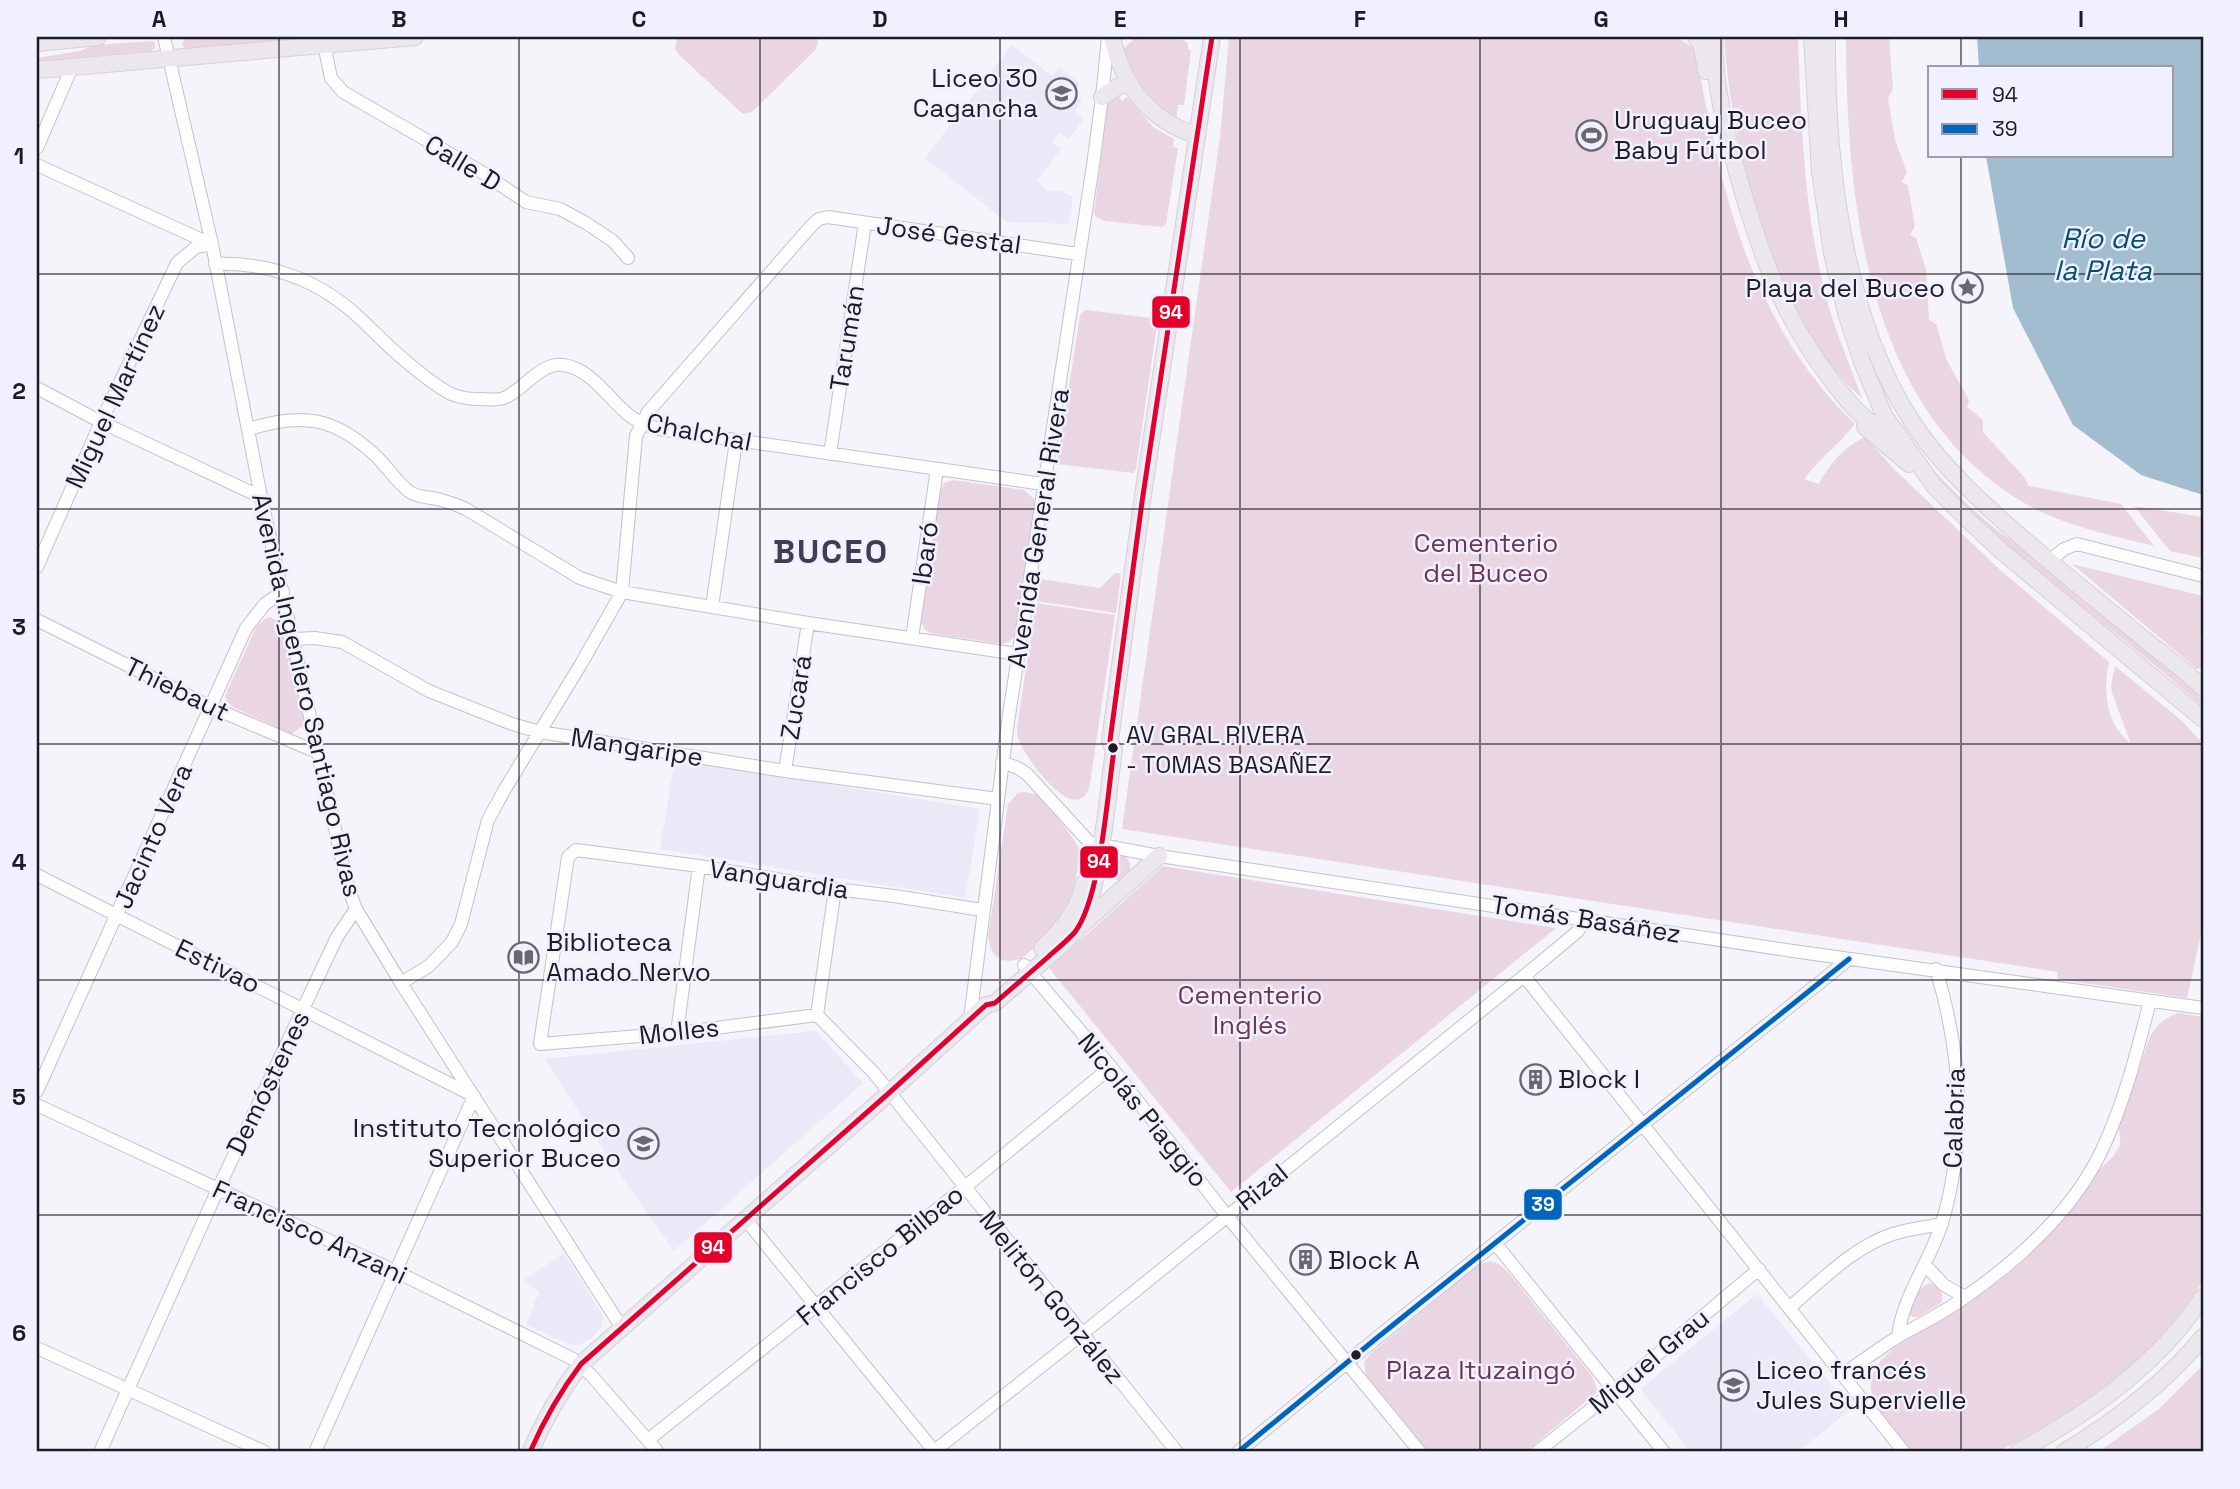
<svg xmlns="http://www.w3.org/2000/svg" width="2240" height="1489" viewBox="0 0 2240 1489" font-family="'Space Grotesk',sans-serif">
<rect width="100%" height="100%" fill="#f4f4fa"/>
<!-- built -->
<path fill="#eae9f7" d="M1012 45 1052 76 1060 67 1080 83 1073 93 1082 101 1075 111 1084 119 1068 139 1059 132 1052 142 1061 149 1037 180 1046 190 1061 191 1073 197 1069 224 1007 222 925 158Z
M675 759 980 809 965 898 660 849Z
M816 1031 863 1083 674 1251 606 1154 545 1059Z
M564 1253 602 1314 603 1318 601 1328 590 1339 577 1346 569 1344 526 1325 539 1292 524 1280Z
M1757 1294 1851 1409 1798 1452H1691L1640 1389Z"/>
<!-- green -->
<path fill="#ead6e3" d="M187 37H313L187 49 183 47 182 43Z
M677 37H817L818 43 815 50 752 112 743 114 679 55 675 50Z
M1229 37H1664L1679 39 1694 48C1699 60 1699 72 1702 85 1705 104 1710 123 1714 142 1736 248 1776 348 1855 424 1839 444 1819 459 1804 479L1819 484C1829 464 1844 447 1865 437L1894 469 1998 568 2109 662C2104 683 2105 708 2116 727 2119 733 2126 739 2131 744L2112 693 2111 685 2115 666 2181 720 2203 744V925L2187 998 2057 979 2058 972 1122 829 1220 137Z
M1724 37H1798C1801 124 1804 212 1826 297 1835 331 1850 365 1862 398 1773 322 1732 150 1724 37Z
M1846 37H1889L1893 89 1888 98 1895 140 1907 172 1902 182 1908 186 1915 226 1910 235 1916 238 1926 269 1929 320 1936 324 1947 361 1969 400 1967 407 1983 420V432L2024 477 2029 486 2121 504 2154 546C2115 536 2074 528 2037 510 1867 421 1847 208 1846 37Z
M1134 39 1183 40 1188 43V49L1191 50 1184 105H1178L1176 122C1147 102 1134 79 1120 47L1123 49Z
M152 41 155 43V48L151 51 37 61V58L80 51 95 45Z
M1116 92 1122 101 1127 97 1153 127 1174 139 1173 147 1178 148 1166 224 1162 227 1105 221 1096 217 1094 213 1107 108 1108 100Z
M1087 310 1150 318 1153 319 1157 325 1136 469 1133 473 1057 464 1080 316 1083 311Z
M1923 459C1955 493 1986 525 2025 550L2180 678 2203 700V707C2135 645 2058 592 1990 529 1966 507 1941 485 1923 459Z
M953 480 1024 490 1034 499 1035 506 1017 633 1009 642 1002 644 934 634C926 632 923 628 921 621L940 492 944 483Z
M2134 506 2203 517V558L2170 551Z
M2072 564 2203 596V627L2200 640 2203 641 2201 668 2197 669Z
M1115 573H1119L1121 575 1116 613 1036 601 1040 579 1100 588Z
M1036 603 1115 615 1090 784C1078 832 1024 757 1018 738 1018 737 1017 728 1017 727Z
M270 617 281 623 286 632 305 718 303 726 291 734 237 709 228 703 225 696 256 627 265 619Z
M1024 792 1039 795 1054 812 1078 846 1080 857 1072 896 1065 912 1040 943 1021 959 1011 961 1002 960 995 955 991 950 988 937 1008 804 1018 793Z
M1104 867a13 13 0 1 1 26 0a13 13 0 1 1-26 0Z
M1163 866 1187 870 1556 928 1231 1192 1049 968Z
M2178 1013 2203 1017V1281L2177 1320 2146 1354 2115 1380 2055 1422 2019 1441 1997 1452H1913C1899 1435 1870 1408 1871 1386 1872 1362 1891 1350 1910 1338 1946 1316 1985 1295 2017 1266 2045 1242 2066 1210 2089 1180 2098 1169 2117 1157 2120 1144 2121 1140 2119 1133 2119 1128L2150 1036C2158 1024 2164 1018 2178 1013Z
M1490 1261 1499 1264 1508 1272 1592 1376 1597 1388 1596 1393 1525 1452H1429L1366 1375 1364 1362 1370 1354 1478 1265Z
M1930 1283C1939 1286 1945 1293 1941 1303L1918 1317H1913L1909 1314C1910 1302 1919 1287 1930 1283Z
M2203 1365V1452H2098L2159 1409Z"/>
<!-- water -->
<path fill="#a2bdcf" d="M1977 37H2203V495L2141 475 2073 425 2013 308 1986 156H2172V68H1979Z"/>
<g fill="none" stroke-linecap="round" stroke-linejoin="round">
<defs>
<path id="minor" d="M164 37 212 244 261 497 348 887 356 909 401 983 622 1328
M324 44 331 78 343 92 480 171 526 202 560 209 586 223 613 241 628 258
M37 148 72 67
M37 165 211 244
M215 264C266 262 314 278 353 312 372 329 388 347 408 363 421 374 436 386 451 394 459 397 469 399 477 399 486 399 496 401 504 398 524 390 540 362 563 365 591 368 610 401 630 416 639 423 649 426 659 429L1043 484
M37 388 101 422 261 497
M249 429C303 412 335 417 377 457 388 468 397 483 410 492 418 498 431 497 441 500 449 502 457 505 466 509L580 578 622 592 808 623 1018 654
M830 454 865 223
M2049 561 2064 549 2077 544 2203 576
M37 567 101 422 177 263 196 247 212 244
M712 607 736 441
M37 620 211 707 319 753
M912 638 937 469
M294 639 315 638 342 642 429 691 512 724 540 732 785 771 998 799
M1002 762 1018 768 1027 774 1090 843 1159 856 1793 951 2203 1008
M785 771 808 623
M37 875 474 1096 315 1452
M1024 965 1111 1067 1227 1216 1420 1452
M1524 976 1904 1452
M401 983 429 966 452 942 461 924 488 820 505 789 581 664 622 592 636 436 648 412 812 225 819 219 828 217 1078 254
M817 1015 677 1033 540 1044 568 857 576 850 699 866 835 889 894 896 982 910
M817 1015 874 1073 1177 1452
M817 1015 835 889
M970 1019 1008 722 1093 165 1102 97 1108 37
M677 1033 699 866
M37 1091 246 628 265 604 283 591
M37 1105 395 1271 573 1359 591 1375 658 1452
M746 1220 935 1452
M1495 1243 1664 1452
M1925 1265 1944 1285 1965 1297
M1790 1307C1821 1281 1853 1247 1893 1234 1908 1229 1926 1227 1942 1224
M1898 1337C1902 1297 1930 1262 1942 1223 1967 1139 1961 1052 1936 969
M37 1348 265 1452
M1842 1375C1861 1362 1880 1348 1899 1336 1921 1324 1943 1313 1964 1298 2017 1261 2072 1212 2101 1152 2124 1104 2137 1052 2150 1001
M648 1440 965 1187 1111 1067
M100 1452 218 1189 337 937 356 909
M933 1452 1082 1334 1524 976 1577 932 1587 919
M1238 1452 1378 1337 1849 959
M1537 1452 1614 1391 1759 1269"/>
<path id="major" d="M1112 37C1123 85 1148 120 1196 135
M1696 37 1702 46 1706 71
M1714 37C1714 86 1726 132 1739 179 1762 259 1783 319 1836 386 1847 400 1861 418 1878 427 1884 431 1891 432 1898 434
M1812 37 1820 172 1832 253 1846 313 1862 362 1885 417 1935 487 1967 519 1999 549 2203 719
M1827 37C1826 159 1843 315 1911 420 1939 464 1981 502 2020 536 2062 573 2107 608 2150 644 2168 658 2187 672 2203 688
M37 43 98 37
M37 70 415 37
M1102 97 1119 86 1130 84
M1865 427 1909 464
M1083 924 1159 856
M1042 948C1061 931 1079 910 1084 883
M530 1452C544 1420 560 1392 581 1364L889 1093 986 1005 995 1003C1012 988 1030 973 1048 957 1057 949 1067 941 1075 932 1101 897 1107 796 1114 750L1110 741 1142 502 1212 37
M2018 1452C2090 1412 2157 1366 2203 1297
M2064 1452C2115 1421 2164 1384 2203 1337"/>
</defs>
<!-- minor casing -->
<use href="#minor" stroke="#c3c2c9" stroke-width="14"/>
<!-- major casing -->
<use href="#major" stroke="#d2d2d6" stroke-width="18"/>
<!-- minor -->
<use href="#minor" stroke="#fdfdfe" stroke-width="12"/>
<!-- major -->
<use href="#major" stroke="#ebe7ec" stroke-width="16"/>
<defs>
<path id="bus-1" d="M530 1452C544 1420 560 1392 581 1364L889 1093 986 1005 995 1003C1012 988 1030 973 1048 957 1057 949 1067 941 1075 932 1101 897 1107 796 1114 750L1110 741 1142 502 1212 37"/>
<path id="bus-2" d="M1238 1452 1378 1337 1849 959"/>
</defs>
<!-- bus-1 casing -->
<use href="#bus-1" stroke="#f1f0fe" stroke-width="10"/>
<!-- bus-2 casing -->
<use href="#bus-2" stroke="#f1f0fe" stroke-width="10"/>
<!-- bus-1 -->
<use href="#bus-1" stroke="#e4002b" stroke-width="5"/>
<!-- bus-2 -->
<use href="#bus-2" stroke="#0065bd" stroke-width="5"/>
</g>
<!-- grid -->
<path fill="none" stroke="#1d1c24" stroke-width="2" stroke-opacity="0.55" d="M279 37V1452M519 37V1452M760 37V1452M1000 37V1452M1240 37V1452M1480 37V1452M1721 37V1452M1961 37V68M1961 156V1452M37 274H2203M37 509H2203M37 744H2203M37 980H2203M37 1215H2203"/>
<!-- icons -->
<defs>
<symbol id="school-ring" viewBox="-11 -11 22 22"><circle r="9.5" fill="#f1f0fe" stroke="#68686f" stroke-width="1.5"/><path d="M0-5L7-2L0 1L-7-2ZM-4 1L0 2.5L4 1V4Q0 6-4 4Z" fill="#68686f"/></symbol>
<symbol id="stadium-ring" viewBox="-11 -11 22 22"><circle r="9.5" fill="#f1f0fe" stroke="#68686f" stroke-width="1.5"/><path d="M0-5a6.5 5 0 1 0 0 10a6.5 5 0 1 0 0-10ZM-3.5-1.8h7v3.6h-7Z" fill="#68686f"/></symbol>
<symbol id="sight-ring" viewBox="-11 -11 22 22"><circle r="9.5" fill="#f1f0fe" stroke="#68686f" stroke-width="1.5"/><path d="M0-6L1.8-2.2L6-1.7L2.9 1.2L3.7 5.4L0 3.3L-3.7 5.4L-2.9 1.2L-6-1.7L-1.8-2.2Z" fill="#68686f"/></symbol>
<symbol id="library-ring" viewBox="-11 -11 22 22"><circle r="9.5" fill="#f1f0fe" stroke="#68686f" stroke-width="1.5"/><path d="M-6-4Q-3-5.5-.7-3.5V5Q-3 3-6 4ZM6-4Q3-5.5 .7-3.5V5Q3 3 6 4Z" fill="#68686f"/></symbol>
<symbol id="building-ring" viewBox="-11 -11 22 22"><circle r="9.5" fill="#f1f0fe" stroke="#68686f" stroke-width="1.5"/><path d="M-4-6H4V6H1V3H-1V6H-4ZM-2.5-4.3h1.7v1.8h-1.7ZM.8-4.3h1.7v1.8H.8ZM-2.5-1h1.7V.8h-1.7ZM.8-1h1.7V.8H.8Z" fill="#68686f"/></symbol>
</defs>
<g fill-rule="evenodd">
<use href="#school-ring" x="1044" y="76" width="35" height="35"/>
<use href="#stadium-ring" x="1574" y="118" width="35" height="35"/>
<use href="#sight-ring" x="1950" y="270" width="35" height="35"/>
<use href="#library-ring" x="506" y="940" width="35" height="35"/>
<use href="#building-ring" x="1518" y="1062" width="35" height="35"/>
<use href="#school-ring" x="626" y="1126" width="35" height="35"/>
<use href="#building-ring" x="1288" y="1242" width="35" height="35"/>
<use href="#school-ring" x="1716" y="1368" width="35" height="35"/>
</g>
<!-- markers -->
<g fill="#1d1c24" stroke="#f1f0fe" stroke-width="2.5">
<circle cx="1113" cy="748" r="6"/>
<circle cx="1356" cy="1355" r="6"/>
</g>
<g text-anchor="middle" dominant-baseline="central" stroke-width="5" stroke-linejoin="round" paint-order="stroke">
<!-- bus labels -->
<g font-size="24" fill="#1d1c24" stroke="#f1f0fe" text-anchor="start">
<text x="1126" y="734">AV GRAL RIVERA<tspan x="1126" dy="30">- TOMAS BASAÑEZ</tspan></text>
</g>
<!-- poi labels -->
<g font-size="26" fill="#1d1c24" stroke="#f1f0fe" text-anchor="start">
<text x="1038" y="78" text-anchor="end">Liceo 30<tspan x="1038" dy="30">Cagancha</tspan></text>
<text x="1614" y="120">Uruguay Buceo<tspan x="1614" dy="30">Baby Fútbol</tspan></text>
<text x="1945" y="288" text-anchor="end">Playa del Buceo</text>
<text x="546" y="942">Biblioteca<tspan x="546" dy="30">Amado Nervo</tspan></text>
<text x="1558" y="1079">Block I</text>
<text x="621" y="1128" text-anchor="end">Instituto Tecnológico<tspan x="621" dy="30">Superior Buceo</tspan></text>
<text x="1328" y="1260">Block A</text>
<text x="1756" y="1370">Liceo francés<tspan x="1756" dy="30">Jules Supervielle</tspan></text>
</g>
<!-- street labels -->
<g font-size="26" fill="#1d1c24" stroke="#f1f0fe">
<text transform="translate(463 163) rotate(31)">Calle D</text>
<text transform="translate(949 235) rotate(8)">José Gestal</text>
<text transform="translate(847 338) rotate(-81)">Tarumán</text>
<text transform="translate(115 396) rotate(-65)">Miguel Martínez</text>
<text transform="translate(699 432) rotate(11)">Chalchal</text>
<text transform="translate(1038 528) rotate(-81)">Avenida General Rivera</text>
<text transform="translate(925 553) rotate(-82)">Ibaró</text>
<text transform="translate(177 689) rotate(26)">Thiebaut</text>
<text transform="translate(307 695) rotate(77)">Avenida Ingeniero Santiago Rivas</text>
<text transform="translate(796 697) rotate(-81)">Zucará</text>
<text transform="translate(637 747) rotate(9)">Mangaripe</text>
<text transform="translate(153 836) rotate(-66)">Jacinto Vera</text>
<text transform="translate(779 879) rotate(9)">Vanguardia</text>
<text transform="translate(1586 919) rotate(9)">Tomás Basáñez</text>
<text transform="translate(218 966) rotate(26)">Estivao</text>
<text transform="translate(679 1031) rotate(-6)">Molles</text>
<text transform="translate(268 1083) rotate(-64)">Demóstenes</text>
<text transform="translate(1143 1110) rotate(51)">Nicolás Piaggio</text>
<text transform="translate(1954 1118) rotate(-88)">Calabria</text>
<text transform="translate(1262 1187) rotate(-39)">Rizal</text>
<text transform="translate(310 1232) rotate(25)">Francisco Anzani</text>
<text transform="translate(880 1255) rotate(-39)">Francisco Bilbao</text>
<text transform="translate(1052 1297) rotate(51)">Melitón González</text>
<text transform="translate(1649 1361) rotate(-40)">Miguel Grau</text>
</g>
<!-- park labels -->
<g font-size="26" fill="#6a3654" stroke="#f1f0fe">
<text x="1486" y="543">Cementerio<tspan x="1486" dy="30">del Buceo</tspan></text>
<text x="1250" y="995">Cementerio<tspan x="1250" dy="30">Inglés</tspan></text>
<text x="1481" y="1370">Plaza Ituzaingó</text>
</g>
<!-- water labels -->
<g font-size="28" font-style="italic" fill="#024f6f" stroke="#f1f0fe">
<text x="2103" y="238">Río de<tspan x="2103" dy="32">la Plata</tspan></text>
</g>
<!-- district labels -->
<g font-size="33" font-weight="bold" letter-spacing="2" fill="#3f3d4f" stroke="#f1f0fe">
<text x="831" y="552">BUCEO</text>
</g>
</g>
<g stroke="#f1f0fe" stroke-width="2.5">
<rect x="1151" y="295" width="40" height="34" rx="7" fill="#e4002b"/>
<rect x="1079" y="845" width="40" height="34" rx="7" fill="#e4002b"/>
<rect x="1523" y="1188" width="40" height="33" rx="7" fill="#0065bd"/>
<rect x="693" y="1231" width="40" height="33" rx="7" fill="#e4002b"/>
</g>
<g font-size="19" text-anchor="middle" font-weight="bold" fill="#fff">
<text x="1171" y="319">94</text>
<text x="1099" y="868">94</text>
<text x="1543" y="1211">39</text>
<text x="713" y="1254">94</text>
</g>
<!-- border -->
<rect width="2240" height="1489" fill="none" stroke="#f1f0fe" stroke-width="77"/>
<!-- legend -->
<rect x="1928" y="66" width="245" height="91" fill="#f1f0fe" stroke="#9c9ba7" stroke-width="2"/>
<rect x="1942" y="89" width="35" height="10" fill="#e4002b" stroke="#9c9ba7" stroke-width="2"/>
<text x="1992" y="102" font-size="21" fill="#1d1c24">94</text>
<rect x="1942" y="124" width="35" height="10" fill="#0065bd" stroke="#9c9ba7" stroke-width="2"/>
<text x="1992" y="136" font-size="21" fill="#1d1c24">39</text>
<rect x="38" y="38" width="2164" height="1412" fill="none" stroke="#1d1c24" stroke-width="2.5"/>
<g font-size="23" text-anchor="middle" font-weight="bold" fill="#1d1c24">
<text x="159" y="27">A</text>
<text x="399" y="27">B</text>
<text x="639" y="27">C</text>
<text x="880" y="27">D</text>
<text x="1120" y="27">E</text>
<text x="1360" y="27">F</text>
<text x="1601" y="27">G</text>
<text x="1841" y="27">H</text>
<text x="2081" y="27">I</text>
<text x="19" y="164">1</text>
<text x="19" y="399">2</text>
<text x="19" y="635">3</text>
<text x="19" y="870">4</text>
<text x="19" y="1105">5</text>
<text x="19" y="1341">6</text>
</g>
</svg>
